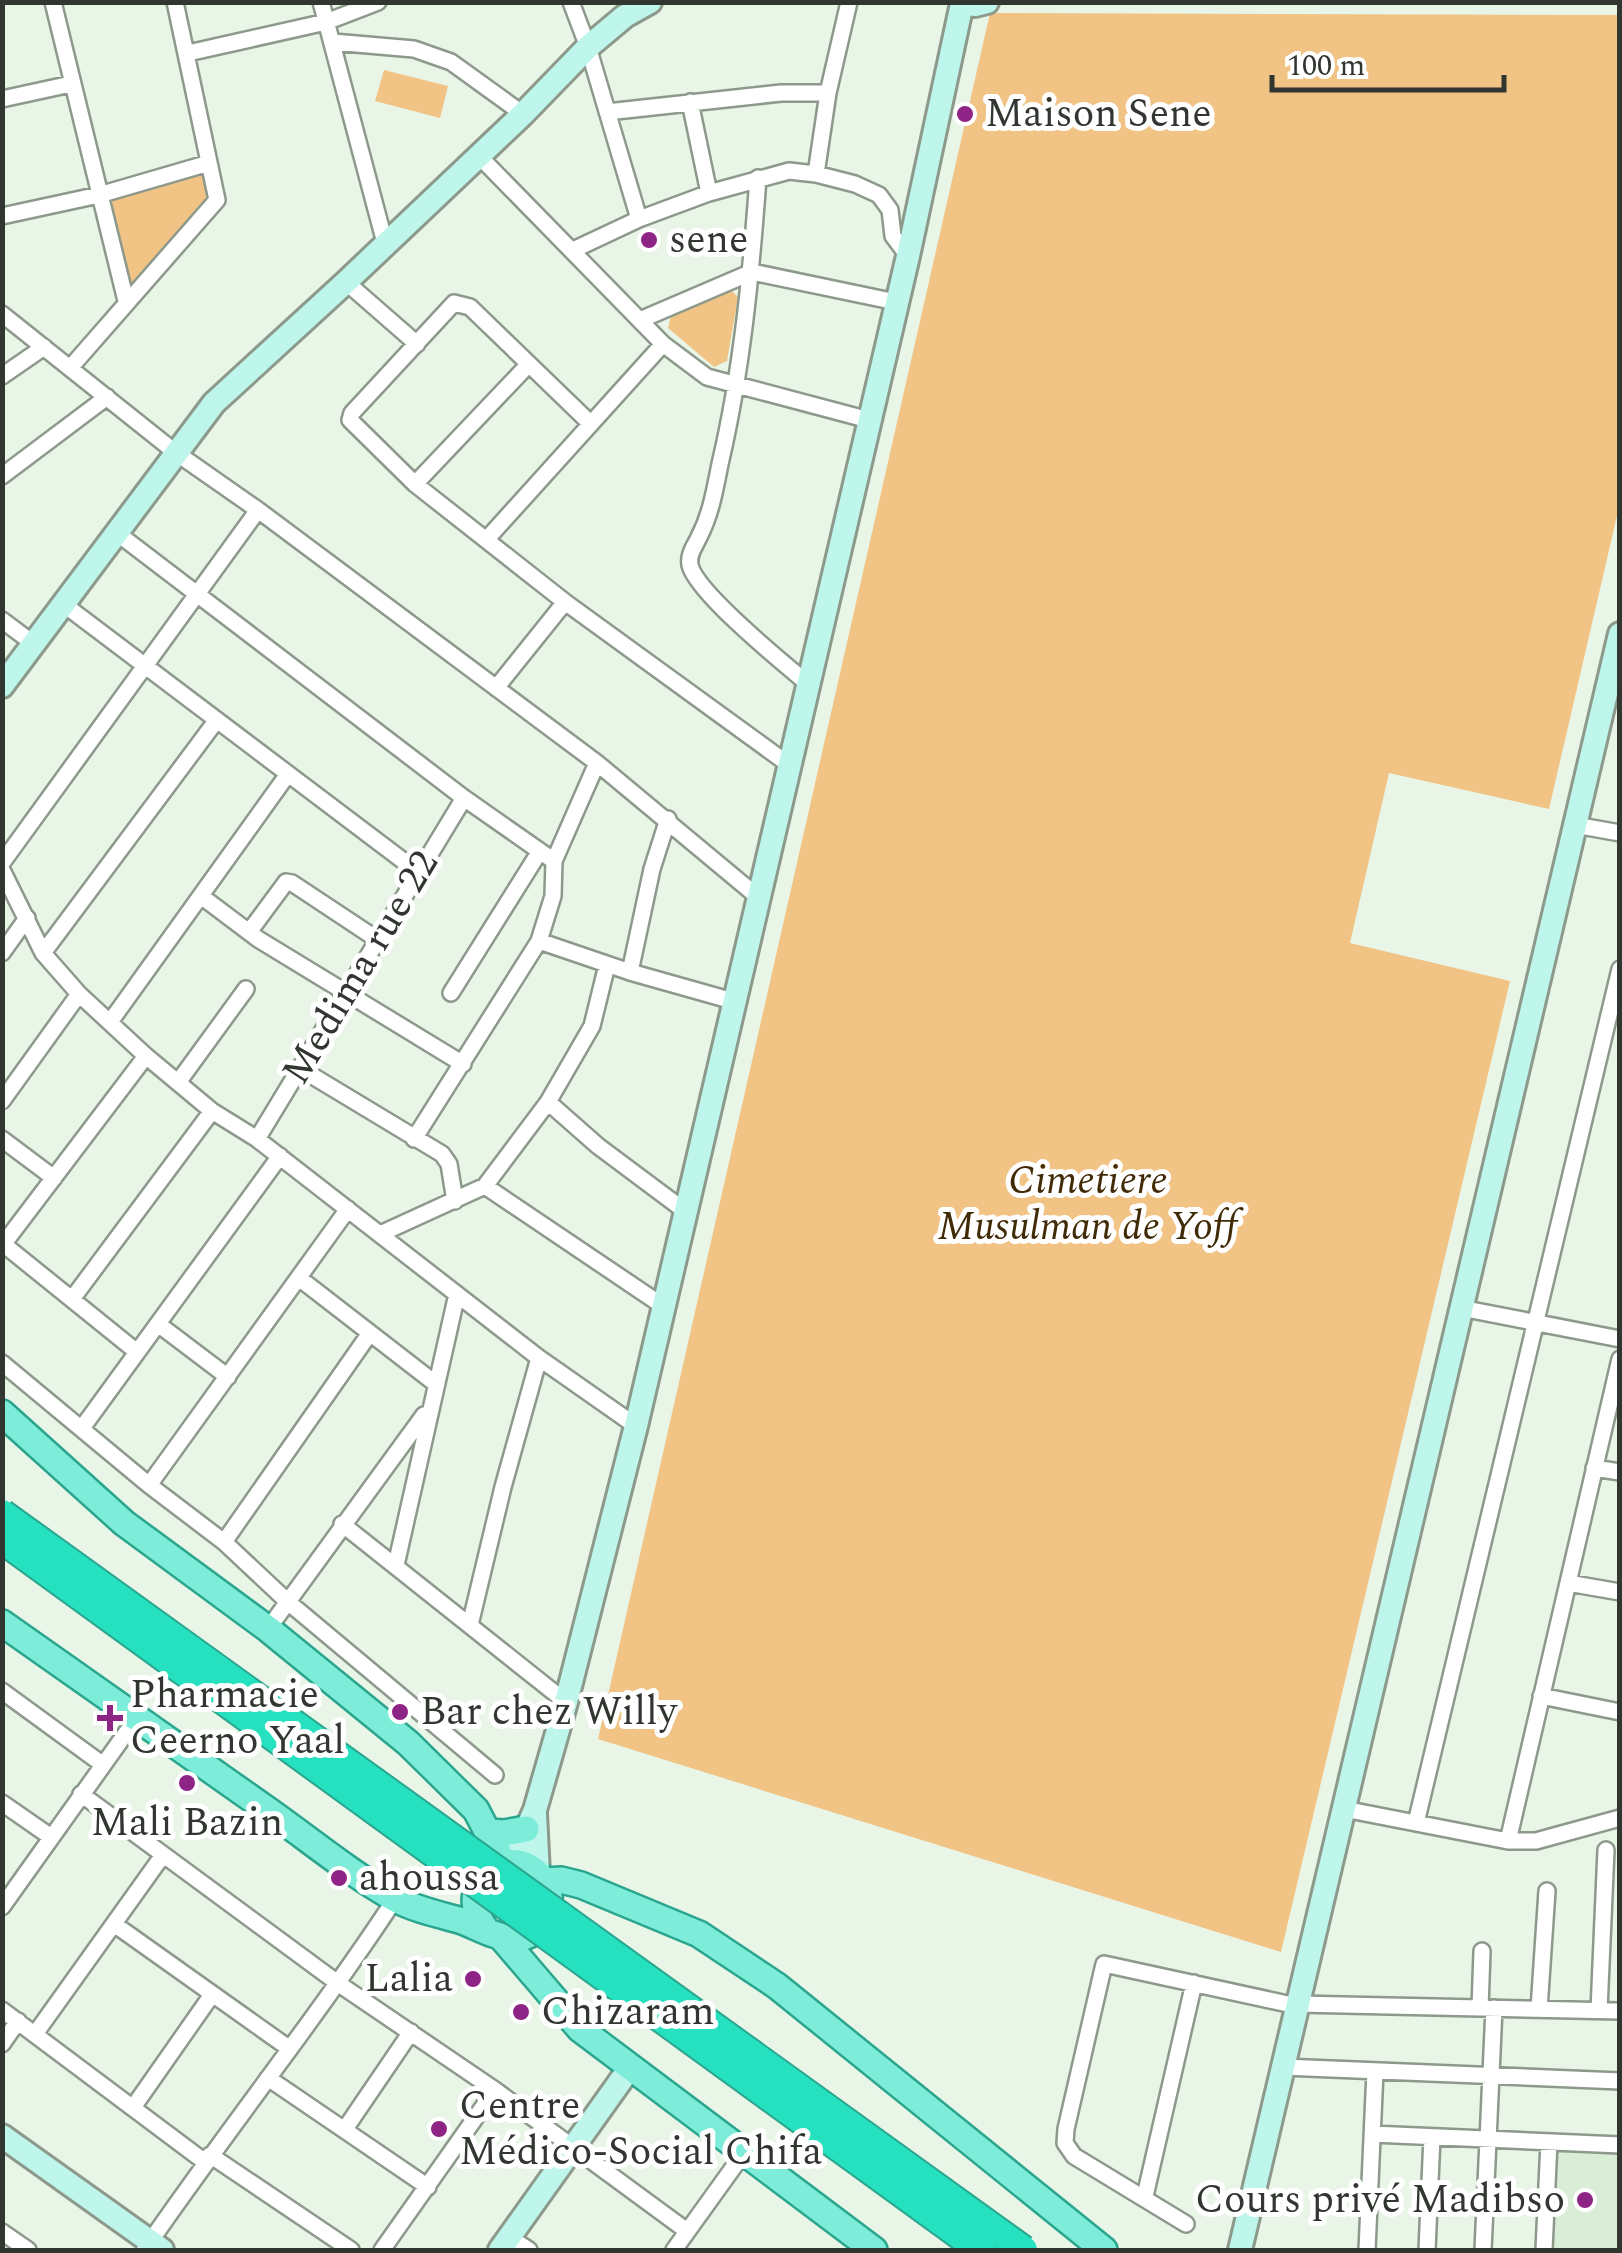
<svg xmlns="http://www.w3.org/2000/svg" width="1622" height="2253" viewBox="0 0 1622 2253" font-family="Spectral,serif">
<rect width="100%" height="100%" fill="#e9f6e7"/>
<!-- built -->
<path fill="#daedd7" d="M1553 2146 1619 2150V2250H1548Z"/>
<!-- green -->
<path fill="#f1c385" d="M990 13 1619 15V507L1549 809 1389 773 1350 943 1510 981 1281 1952 598 1739Z
M384 70 448 86 440 118 375 101Z
M205 171 211 199 130 288 108 199Z
M730 289 738 297 727 361 714 367 668 328 671 315Z"/>
<g fill="none" stroke-linecap="round" stroke-linejoin="round">
<defs>
<path id="street" d="M53 2 126 301
M321 2 385 243
M571 2 588 47 639 219
M333 42 414 49 451 62 523 114
M188 53 326 22 378 2
M2 99 71 84
M690 102 709 193
M607 112 781 93H828
M478 155 663 344 707 377 869 420
M816 174 828 93 849 2
M758 178C751 275 742 370 720 464 715 489 711 514 699 537 695 546 688 554 690 565 696 592 783 663 807 683
M2 216 99 195 209 163
M573 250 639 219 709 193 789 171 816 174 855 184 879 195 890 210 893 236 908 256
M346 282 417 344
M2 314 175 452 258 510 597 763 758 897
M640 320 752 272 896 302
M70 368 217 200 175 2
M2 376 44 347
M591 424 470 307 454 303 352 413 350 420 415 484 565 602 788 764
M2 476 107 397
M415 484 528 365
M117 533 464 798 554 861
M486 540 663 344
M62 603 418 872
M2 620 34 644
M496 688 565 602
M1575 825 1620 833
M2 863 258 510
M2 870 43 953 79 994 146 1056 212 1111 257 1139 539 1358 636 1426
M201 896 258 939 463 1064
M249 932 286 882 292 883 378 940
M539 941 630 972 733 1001
M2 953 27 918
M43 953 216 721
M630 972 652 869 668 819
M451 993 540 851
M110 1022 288 774
M301 1069 442 1154 449 1164 455 1201
M179 1081 246 989
M2 1101 79 994
M548 1102 598 1146 685 1211
M2 1139 54 1178
M257 1139 464 798
M414 1139 539 941 553 896 554 861 597 763
M485 1186 663 1306
M380 1234 485 1186 548 1102 592 1026 607 965
M2 1243 137 1352
M2 1246 146 1056
M299 1278 436 1384
M72 1299 212 1111
M1461 1308 1620 1339
M158 1324 228 1377
M2 1363 149 1485 224 1542 288 1602 495 1775
M82 1428 280 1156
M1594 1468 1620 1472
M149 1485 348 1209
M342 1524 566 1702
M224 1542 370 1333
M396 1565 457 1294
M1568 1583 1620 1592
M470 1625 503 1487 539 1358
M268 1629 424 1415
M2 1691 102 1764
M1541 1696 1620 1712
M81 1794 339 1984 495 2090 687 2231
M2 1803 51 1837
M1344 1809 1508 1841H1536L1620 1818
M1416 1823 1620 969
M1508 1841 1620 1359
M2 1907 136 1719
M114 1924 290 2049
M1298 2004 1620 2011
M1480 2008 1482 1951
M1539 2009 1547 1891
M2 2010 205 2162
M1599 2010 1606 1850
M35 2034 163 1855
M2 2044 18 2021
M1283 2067 1620 2081
M268 2078 428 2187
M134 2106 211 1996
M345 2129 411 2032
M1372 2134 1620 2145
M210 2155 351 2250
M1145 2196 1194 1983
M1186 2224 1074 2156 1065 2143 1066 2129 1104 1964 1297 2006
M2 2232 28 2250
M509 2237 529 2250
M145 2249C226 2131 316 2019 395 1899
M382 2250 495 2090
M674 2250 743 2154
M1367 2250 1375 2071
M1427 2250 1432 2137
M1483 2250 1494 2008
M1544 2250 1549 2142"/>
<path id="secondary" d="M975 5 987 2
M2 686 214 403 346 282 523 114 588 47 625 16 650 2
M535 1814 538 1874
M511 1863 535 1810 566 1702 636 1426 908 256 961 8
M2 2136 162 2250
M500 2250 629 2069
M1240 2250 1620 634"/>
<path id="primary" d="M2 1413 124 1523 268 1629 408 1743 476 1810 504 1864
M2 1623C91 1686 180 1749 269 1811 310 1840 351 1874 394 1898 413 1909 438 1914 459 1920 486 1929 518 1954 541 1924 548 1916 550 1906 549 1896 548 1888 545 1881 540 1876 506 1839 453 1886 485 1928
M489 1832 504 1833 526 1829
M544 1881 561 1880 581 1885 699 1934 777 1986 1104 2250
M502 1938 580 2029 874 2250"/>
</defs>
<!-- street casing -->
<use href="#street" stroke="#8c998b" stroke-width="20"/>
<!-- secondary casing -->
<use href="#secondary" stroke="#8c998b" stroke-width="28"/>
<!-- primary casing -->
<use href="#primary" stroke="#2aa58e" stroke-width="30"/>
<!-- street -->
<use href="#street" stroke="#fff" stroke-width="15"/>
<!-- secondary -->
<use href="#secondary" stroke="#bef6ec" stroke-width="22"/>
<!-- primary -->
<use href="#primary" stroke="#7dedd9" stroke-width="25"/>
<defs>
<path id="highway-bridge" d="M2 1514 1023 2250
M2 1539 981 2250"/>
</defs>
<!-- highway-bridge casing -->
<use href="#highway-bridge" stroke="#2aa58e" stroke-width="32" stroke-linecap="butt"/>
<!-- highway-bridge -->
<use href="#highway-bridge" stroke="#26e1c0" stroke-width="28"/>
</g>
<!-- markers -->
<g fill="#8f2487" stroke="#fff" stroke-width="4">
<circle cx="965" cy="114" r="10"/>
<circle cx="649" cy="240" r="10"/>
<circle cx="400" cy="1712" r="10"/>
<path d="M105 1703h10v10h10v10h-10v10h-10v-10h-10v-10h10z"/>
<circle cx="187" cy="1783" r="10"/>
<circle cx="339" cy="1878" r="10"/>
<circle cx="473" cy="1979" r="10"/>
<circle cx="521" cy="2012" r="10"/>
<circle cx="439" cy="2129" r="10"/>
<circle cx="1585" cy="2200" r="10"/>
</g>
<g text-anchor="middle" dominant-baseline="central" stroke-width="10" stroke-linejoin="round" paint-order="stroke">
<!-- poi labels -->
<g font-size="40" fill="#313630" stroke="#fff" text-anchor="start">
<text x="985" y="114">Maison Sene</text>
<text x="669" y="240">sene</text>
<text x="130" y="1695">Pharmacie<tspan x="130" dy="46">Ceerno Yaal</tspan></text>
<text x="420" y="1712">Bar chez Willy</text>
<text x="187" y="1823" text-anchor="middle">Mali Bazin</text>
<text x="359" y="1878">ahoussa</text>
<text x="453" y="1979" text-anchor="end">Lalia</text>
<text x="541" y="2012">Chizaram</text>
<text x="459" y="2106">Centre<tspan x="459" dy="46">Médico-Social Chifa</tspan></text>
<text x="1565" y="2200" text-anchor="end">Cours privé Madibso</text>
</g>
<!-- street labels -->
<g font-size="40" fill="#313630" stroke="#fff">
<text transform="translate(361 968) rotate(-59)">Medima rue 22</text>
</g>
<!-- park labels -->
<g font-size="40" font-style="italic" fill="#412b07" stroke="#fff">
<text x="1088" y="1181">Cimetiere<tspan x="1088" dy="46">Musulman de Yoff</tspan></text>
</g>
</g>
<!-- border -->
<rect width="1622" height="2253" fill="none" stroke="#313630" stroke-width="10"/>
<!-- scale -->
<path d="M1272 75v15h232v-15" fill="none" stroke="#313630" stroke-width="5"/>
<text x="1287" y="75" font-size="30" fill="#313630" stroke="#ffffff" stroke-width="8" paint-order="stroke">100 m</text>
</svg>
